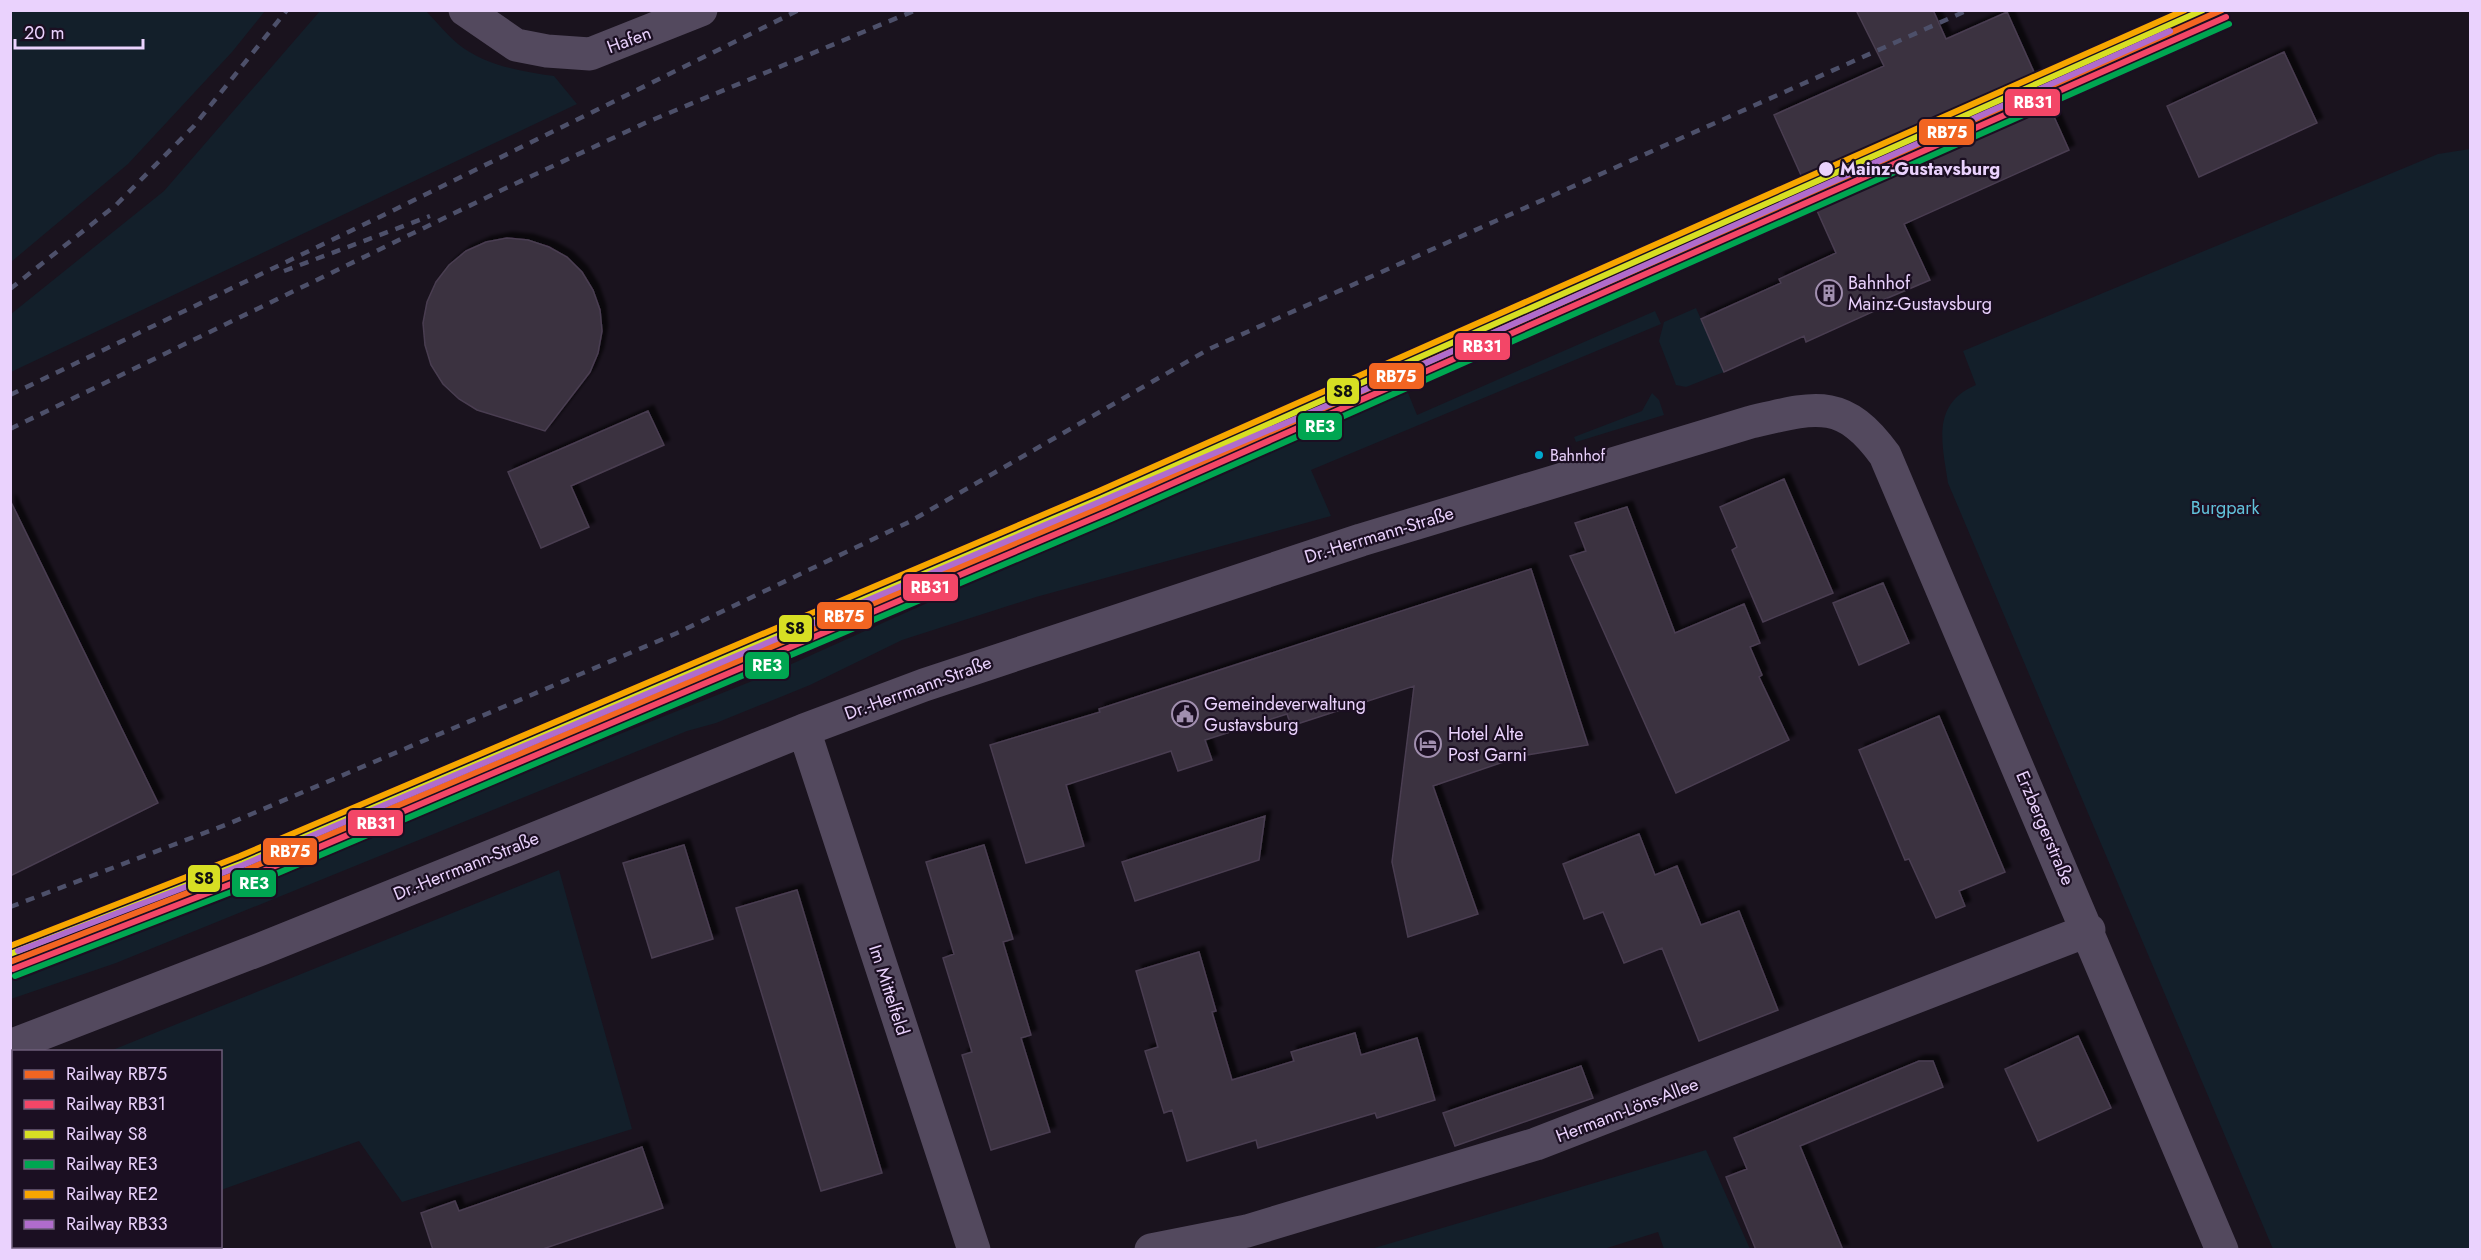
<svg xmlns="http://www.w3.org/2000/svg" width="2481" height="1260" viewBox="0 0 2481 1260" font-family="Jost,sans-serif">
<defs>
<filter id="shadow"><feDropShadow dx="5.5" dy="-5.5" stdDeviation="1.5" flood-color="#0009"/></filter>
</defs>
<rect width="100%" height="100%" fill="#1a131e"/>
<!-- green -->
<path fill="#131f2a" d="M11 10H265V11L232 52 128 164 11 262Z
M320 11H426C436 21 446 34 458 44 484 65 522 72 554 76L577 104 11 372V314L164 191Z
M2470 149V1249H2273L1948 483C1942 443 1931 404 1976 385L1963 351 2438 154Z
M1696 308 1724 372 1686 387 1676 385 1659 341 1664 322Z
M1655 311 1661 324 1311 470 1331 516 1036 597 902 640 810 685 716 723 687 731 116 963 11 999V978L767 675 1406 388 1417 415Z
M1652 393 1659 400 1664 415 1576 442 1574 437 1642 411Z
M559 870 632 1129 402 1202 359 1141 221 1190 220 1052 110 1051Z
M1706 1150 1750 1249H1664L1658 1232 1604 1249H1371Z"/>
<!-- building -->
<path fill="#3a3140" stroke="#4a3e51" stroke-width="1.5" filter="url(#shadow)" d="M1856 10H1933L1946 39 2007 12 2069 150 1904 224 1930 280 1876 303 1879 309 1806 342 1804 336 1724 372 1701 319 1781 283 1779 279 1836 253 1774 115 1884 66Z
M2284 52 2317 123 2199 177 2167 106Z
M507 238 528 240 549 247 567 257 582 272 593 290 600 310 602 331 598 353 590 372 545 431 477 410 459 399 443 384 431 365 425 345 423 323 427 302 436 282 449 265 466 251 486 242Z
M648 411 664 445 571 486 589 527 541 548 508 472Z
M1784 479 1833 593 1763 622 1732 550 1737 547 1720 507Z
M10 500 158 803 10 876Z
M1627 507 1675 633 1744 604 1760 643 1750 647 1762 675 1759 677 1789 740 1676 793 1570 556 1586 551 1575 523Z
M1531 569 1588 745 1521 756 1433 786 1478 914 1408 937 1392 862 1414 686 1291 726 1287 714 1205 740 1212 760 1178 771 1171 751 1066 785 1084 846 1026 863 990 745 1100 712 1099 709Z
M1883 583 1909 643 1859 665 1833 603Z
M1939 716 2005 872 1959 891 1965 906 1936 918 1909 859 1905 860 1859 750Z
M1265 816 1259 860 1135 901 1122 862Z
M1639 834 1655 875 1677 866 1701 925 1739 911 1778 1010 1699 1041 1662 948 1624 963 1603 912 1584 919 1563 864Z
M684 845 713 939 652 958 623 863Z
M984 845 1013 939 1003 942 1031 1035 1021 1038 1050 1132 991 1150 962 1055 972 1052 943 958 954 954 926 862Z
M797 890 882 1173 821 1191 736 908Z
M1199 952 1216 1011 1212 1012 1232 1080 1294 1061 1291 1052 1355 1033 1361 1055 1417 1038 1435 1100 1377 1118 1375 1113 1258 1148 1256 1140 1187 1161 1172 1110 1164 1113 1145 1051 1158 1047 1136 971Z
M2078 1036 2111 1108 2038 1141 2005 1069Z
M1919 1061H1933L1943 1087 1800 1146 1843 1250H1756L1726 1177 1747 1169 1734 1138Z
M1581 1066 1593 1098 1455 1146 1443 1113Z
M642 1147 663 1208 540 1250H433L421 1213 455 1201 459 1211Z"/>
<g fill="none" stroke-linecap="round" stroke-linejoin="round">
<!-- minor -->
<path stroke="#53495e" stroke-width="33" d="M465 10 516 45 547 51 590 54 701 10
M804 730 974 1250
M10 1046 261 949 804 730 924 685 1361 540 1751 422C1815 407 1843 397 1885 455L2222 1250
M1151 1250 1247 1231 1536 1144 2089 930"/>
<!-- rail -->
<path stroke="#4d506a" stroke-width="4.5" stroke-dasharray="9 8" stroke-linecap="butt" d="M284 271 430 216
M10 289 116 205 194 126 287 10
M10 395 394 210 799 10
M10 429 506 188 645 123 916 10
M10 907 228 824 677 633 909 522 1209 349 1968 10"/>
<defs>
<path id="rail-1" d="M10 962 246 870 1105 505 2222 10"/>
<path id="rail-2" d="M13 969 249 877 1108 512 2226 17"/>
<path id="rail-3" d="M10 954 243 863 1102 498 2203 10"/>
<path id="rail-4" d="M15 976 252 884 1111 519 2229 24"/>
<path id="rail-5" d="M10 946 240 856 1099 491 2185 10"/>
<path id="rail-6" d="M18 951 243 865 1399 375 2170 31"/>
</defs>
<!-- rail-1 casing -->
<use href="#rail-1" stroke="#1b0f22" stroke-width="10"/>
<!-- rail-2 casing -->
<use href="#rail-2" stroke="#1b0f22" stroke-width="10"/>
<!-- rail-3 casing -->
<use href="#rail-3" stroke="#1b0f22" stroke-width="10"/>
<!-- rail-4 casing -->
<use href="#rail-4" stroke="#1b0f22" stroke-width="10"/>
<!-- rail-5 casing -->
<use href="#rail-5" stroke="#1b0f22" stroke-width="10"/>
<!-- rail-6 casing -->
<use href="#rail-6" stroke="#1b0f22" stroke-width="10"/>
<!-- rail-1 -->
<use href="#rail-1" stroke="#f26522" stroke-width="6"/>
<!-- rail-2 -->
<use href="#rail-2" stroke="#f34667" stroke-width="6"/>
<!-- rail-3 -->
<use href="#rail-3" stroke="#d7df23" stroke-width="6"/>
<!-- rail-4 -->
<use href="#rail-4" stroke="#00a651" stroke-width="6"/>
<!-- rail-5 -->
<use href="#rail-5" stroke="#f7a600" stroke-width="6"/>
<!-- rail-6 -->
<use href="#rail-6" stroke="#b06ccc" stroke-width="6"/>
</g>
<!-- icons -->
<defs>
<symbol id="building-ring" viewBox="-11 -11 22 22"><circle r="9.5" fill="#1b0f22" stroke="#a18faf" stroke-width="1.5"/><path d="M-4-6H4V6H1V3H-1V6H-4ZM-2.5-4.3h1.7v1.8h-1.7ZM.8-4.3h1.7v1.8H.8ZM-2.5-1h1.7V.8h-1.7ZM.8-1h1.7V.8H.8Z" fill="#a18faf"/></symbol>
<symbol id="civic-ring" viewBox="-11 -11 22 22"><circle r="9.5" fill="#1b0f22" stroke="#a18faf" stroke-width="1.5"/><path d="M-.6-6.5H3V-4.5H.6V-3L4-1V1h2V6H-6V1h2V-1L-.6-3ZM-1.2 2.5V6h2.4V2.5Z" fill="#a18faf"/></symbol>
<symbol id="hotel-ring" viewBox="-11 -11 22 22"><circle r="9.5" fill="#1b0f22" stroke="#a18faf" stroke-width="1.5"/><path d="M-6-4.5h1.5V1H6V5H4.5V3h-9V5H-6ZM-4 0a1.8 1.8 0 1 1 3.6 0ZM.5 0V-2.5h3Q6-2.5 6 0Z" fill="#a18faf"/></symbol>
</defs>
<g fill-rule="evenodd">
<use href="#building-ring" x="1814" y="278" width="30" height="30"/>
<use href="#civic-ring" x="1170" y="699" width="30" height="30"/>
<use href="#hotel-ring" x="1413" y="729" width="30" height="30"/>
</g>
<!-- markers -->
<circle fill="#ead2fd" stroke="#1b0f22" stroke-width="2" cx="1826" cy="169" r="8"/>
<circle fill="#00a9ce" stroke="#1b0f22" stroke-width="2" cx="1539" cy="455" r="5"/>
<g text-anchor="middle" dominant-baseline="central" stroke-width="4.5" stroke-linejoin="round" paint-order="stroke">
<!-- bus labels -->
<g font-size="16" fill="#ead2fd" stroke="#1b0f22" text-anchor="start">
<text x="1550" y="455">Bahnhof</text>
</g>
<!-- street labels -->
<g font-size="18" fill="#ead2fd" stroke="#1b0f22">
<text transform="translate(629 40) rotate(-20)">Hafen</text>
<text transform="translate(1379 535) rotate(-17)">Dr.-Herrmann-Straße</text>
<text transform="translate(918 688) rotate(-20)">Dr.-Herrmann-Straße</text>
<text transform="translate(2045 828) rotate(67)">Erzbergerstraße</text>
<text transform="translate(466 866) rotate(-22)">Dr.-Herrmann-Straße</text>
<text transform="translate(889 990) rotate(72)">Im Mittelfeld</text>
<text transform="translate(1627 1110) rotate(-21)">Hermann-Löns-Allee</text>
</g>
<!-- stop labels -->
<g font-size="18" font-weight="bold" fill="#ead2fd" stroke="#1b0f22" text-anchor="start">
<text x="1840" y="169">Mainz-Gustavsburg</text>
</g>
<!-- poi labels -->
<g font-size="18" fill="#ead2fd" stroke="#1b0f22" text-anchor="start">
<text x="1848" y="283">Bahnhof<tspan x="1848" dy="21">Mainz-Gustavsburg</tspan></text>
<text x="1204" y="704">Gemeindeverwaltung<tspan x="1204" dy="21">Gustavsburg</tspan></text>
<text x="1448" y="734">Hotel Alte<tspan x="1448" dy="21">Post Garni</tspan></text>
</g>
<!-- park labels -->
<g font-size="18" fill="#61c2da" stroke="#1b0f22">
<text x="2225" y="508">Burgpark</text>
</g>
</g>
<g stroke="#1b0f22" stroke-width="2">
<rect x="2004" y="88" width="57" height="29" rx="6" fill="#f34667"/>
<rect x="1918" y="118" width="57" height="28" rx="6" fill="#f26522"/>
<rect x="1454" y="332" width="57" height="29" rx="6" fill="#f34667"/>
<rect x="1368" y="362" width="57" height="28" rx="6" fill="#f26522"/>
<rect x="1326" y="377" width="34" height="28" rx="6" fill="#d7df23"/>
<rect x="1297" y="412" width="46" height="29" rx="6" fill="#00a651"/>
<rect x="902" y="573" width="57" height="29" rx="6" fill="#f34667"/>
<rect x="816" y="601" width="57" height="29" rx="6" fill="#f26522"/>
<rect x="778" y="614" width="35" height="29" rx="6" fill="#d7df23"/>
<rect x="744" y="651" width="46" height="29" rx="6" fill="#00a651"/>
<rect x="347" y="809" width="57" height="28" rx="6" fill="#f34667"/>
<rect x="262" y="837" width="56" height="29" rx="6" fill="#f26522"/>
<rect x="187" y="864" width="34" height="29" rx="6" fill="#d7df23"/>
<rect x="231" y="869" width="46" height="29" rx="6" fill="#00a651"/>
</g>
<g font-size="16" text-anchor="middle" font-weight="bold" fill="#fff">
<text x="2033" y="108">RB31</text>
<text x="1947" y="138">RB75</text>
<text x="1482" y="352">RB31</text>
<text x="1396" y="382">RB75</text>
<text x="1320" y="432">RE3</text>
<text x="930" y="593">RB31</text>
<text x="844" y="622">RB75</text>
<text x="767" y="671">RE3</text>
<text x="376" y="829">RB31</text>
<text x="290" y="857">RB75</text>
<text x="254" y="889">RE3</text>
</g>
<g font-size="16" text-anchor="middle" font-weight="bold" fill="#111">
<text x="1343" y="397">S8</text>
<text x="795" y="634">S8</text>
<text x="204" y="884">S8</text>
</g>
<!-- border -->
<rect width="2481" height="1260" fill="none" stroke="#ead2fd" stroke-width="24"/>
<!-- legend -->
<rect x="12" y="1050" width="210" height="198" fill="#1b0f22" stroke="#6e5d7a" stroke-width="1.5"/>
<rect x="24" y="1070" width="30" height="9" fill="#f26522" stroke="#6e5d7a" stroke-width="1.5"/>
<text x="66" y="1080" font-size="18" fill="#ead2fd">Railway RB75</text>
<rect x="24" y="1100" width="30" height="9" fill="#f34667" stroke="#6e5d7a" stroke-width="1.5"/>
<text x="66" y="1110" font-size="18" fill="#ead2fd">Railway RB31</text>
<rect x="24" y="1130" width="30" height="9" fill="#d7df23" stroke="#6e5d7a" stroke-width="1.5"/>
<text x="66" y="1140" font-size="18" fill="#ead2fd">Railway S8</text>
<rect x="24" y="1160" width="30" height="9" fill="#00a651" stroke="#6e5d7a" stroke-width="1.5"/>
<text x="66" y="1170" font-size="18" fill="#ead2fd">Railway RE3</text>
<rect x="24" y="1190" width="30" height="9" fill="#f7a600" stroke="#6e5d7a" stroke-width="1.5"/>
<text x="66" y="1200" font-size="18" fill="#ead2fd">Railway RE2</text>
<rect x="24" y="1220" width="30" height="9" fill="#b06ccc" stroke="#6e5d7a" stroke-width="1.5"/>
<text x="66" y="1230" font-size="18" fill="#ead2fd">Railway RB33</text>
<!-- scale -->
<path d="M15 39v9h128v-9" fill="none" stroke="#ead2fd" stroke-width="3"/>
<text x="24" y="39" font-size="18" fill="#ead2fd" stroke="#1b0f22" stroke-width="4.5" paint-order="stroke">20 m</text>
</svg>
